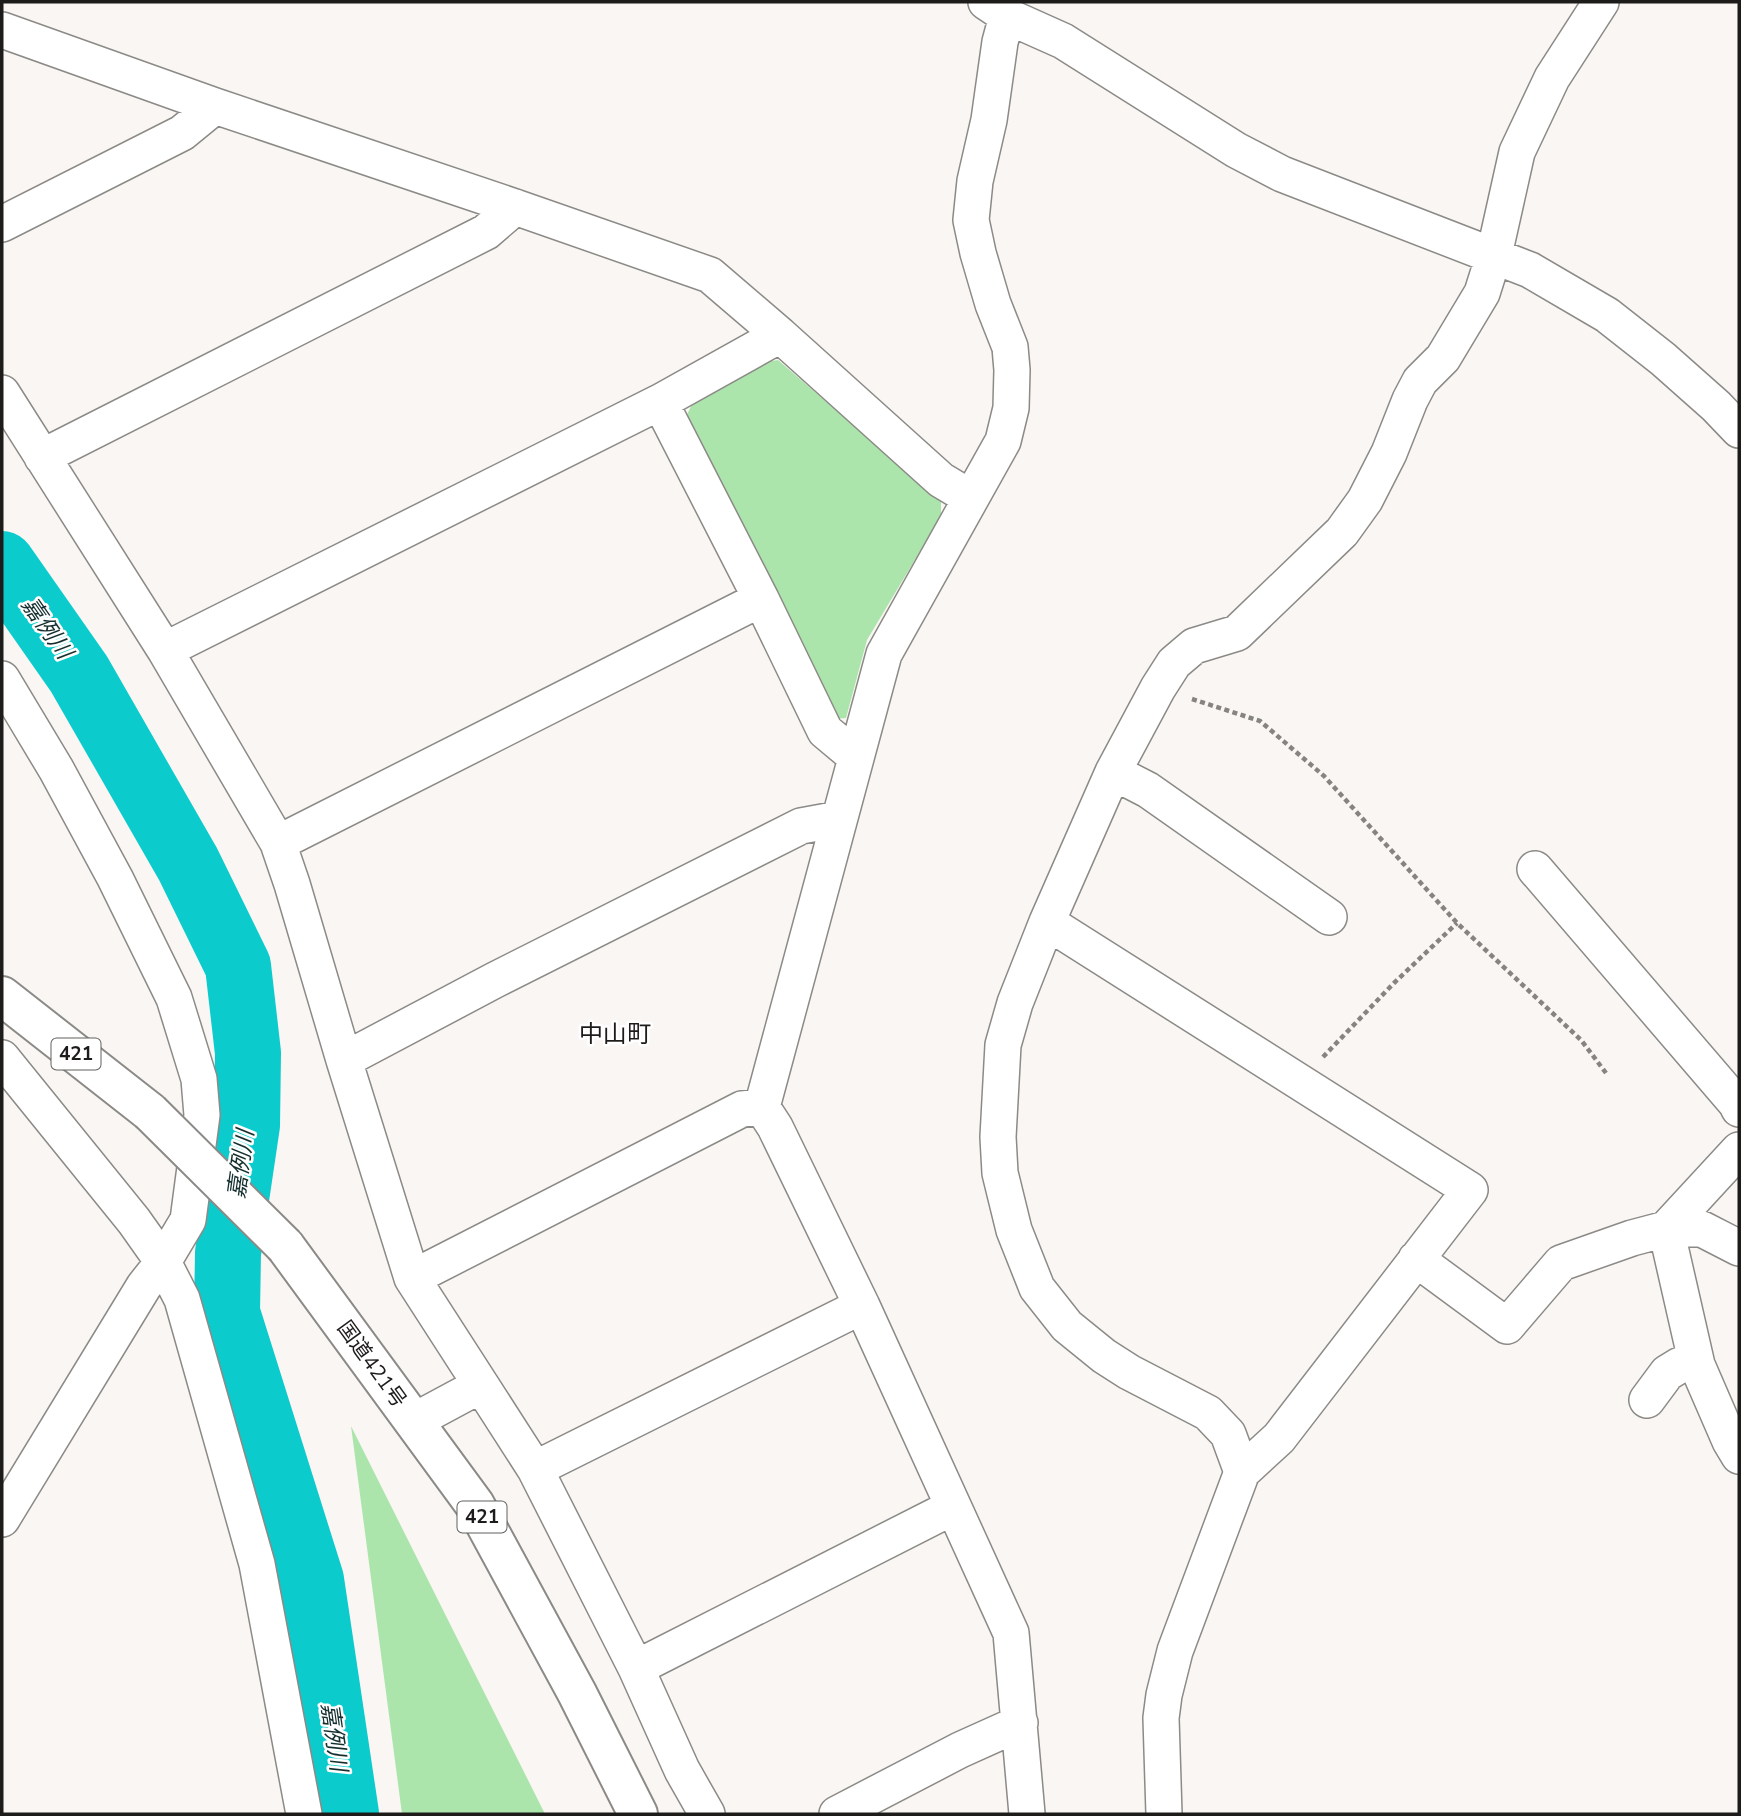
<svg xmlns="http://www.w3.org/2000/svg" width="1741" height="1816" viewBox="0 0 1741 1816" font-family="'Nunito Sans','Noto Sans JP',sans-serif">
<rect width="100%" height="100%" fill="#f9f6f3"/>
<!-- green -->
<path fill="#ace5ac" d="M778 360 941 501V516L867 640 846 718 834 719 683 423 693 402 760 363Z
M351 1426 545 1814H402Z"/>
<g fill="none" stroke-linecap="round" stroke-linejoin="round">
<!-- river -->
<path stroke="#0ccbcd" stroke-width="66" d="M2 564 79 674 188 864 238 966 248 1053 247 1125 228 1253 227 1313 311 1580 346 1814"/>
<defs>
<path id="street" d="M986 2 1007 16 1063 41 1236 150 1282 174 1530 270 1607 315 1663 359 1716 406 1739 430
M1007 16 1000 42 989 120 975 181 971 220 978 253 993 304 1010 347 1012 370 1011 408 1003 441 884 654 762 1107 775 1127 862 1306 1011 1633 1027 1814
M2 30 215 106 515 207 710 275 780 335 941 480 971 498
M2 224 182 133 215 106
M2 393 165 650 278 843
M660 402 761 599 825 731 856 757
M42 457 486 232 515 207
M165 650 660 402 780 335
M2 679 56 769 115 878 174 998 199 1079 202 1115 188 1220 163 1262 144 1286 2 1519
M1113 772 1148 790 1329 917
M1535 869 1736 1103 1739 1109
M1047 922 1470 1190 1279 1438 1242 1472 1175 1651 1164 1695 1161 1718 1164 1814
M2 1058 134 1221 163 1262 182 1299 257 1564 304 1814
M344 1060 495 980 801 826 839 819
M1416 1259 1507 1326 1561 1263 1632 1238 1666 1229H1702L1739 1248
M412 1278 742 1109 762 1107
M1697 1365 1666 1229 1739 1150
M481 1385 535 1469 636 1668 682 1770 707 1814
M1647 1400 1667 1373 1680 1365H1697L1730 1441 1739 1456
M414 1421 481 1385 412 1278 344 1060 292 884 278 843 761 599
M535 1469 862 1306
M1242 1472 1228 1434 1208 1413 1129 1372 1104 1356 1067 1326 1037 1288 1014 1230 1000 1173 998 1137 1003 1045 1015 1003 1047 922 1113 772 1158 688 1174 663 1194 646 1237 633 1342 532 1365 500 1389 453 1410 400 1420 381 1443 358 1482 293 1494 255 1517 152 1552 78 1601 2
M636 1668 953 1507
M837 1814 960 1750 1020 1723"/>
<path id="highway" d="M2 996 150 1112
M285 1246 475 1505 577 1693 638 1814"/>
</defs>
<!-- street casing -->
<use href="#street" stroke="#8c8a87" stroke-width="38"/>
<!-- highway casing -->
<use href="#highway" stroke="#8c8a87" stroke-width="42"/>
<!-- path -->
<path stroke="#868482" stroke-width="4.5" stroke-dasharray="5 3.5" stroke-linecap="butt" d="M1192 699 1260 721 1324 776 1457 923 1581 1040 1606 1073
M1323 1057 1394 983 1457 923"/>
<!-- street -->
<use href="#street" stroke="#fff" stroke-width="35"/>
<!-- highway -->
<use href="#highway" stroke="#fff" stroke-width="38"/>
<defs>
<path id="highway-bridge" d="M150 1112 285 1246"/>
</defs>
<!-- highway-bridge casing -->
<use href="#highway-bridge" stroke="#8c8a87" stroke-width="42" stroke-linecap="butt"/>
<!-- highway-bridge -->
<use href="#highway-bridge" stroke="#fff" stroke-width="38"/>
</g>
<g text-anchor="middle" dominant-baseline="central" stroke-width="5" stroke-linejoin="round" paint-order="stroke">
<!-- shield labels -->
<g fill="#fff" stroke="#61605f" stroke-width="2">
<rect x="51.5" y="1038.5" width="49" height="31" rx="5"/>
<rect x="457.5" y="1501.5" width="49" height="31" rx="5"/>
</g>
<g font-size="19" font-weight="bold" fill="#1d1c1b">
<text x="76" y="1054">421</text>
<text x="482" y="1517">421</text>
</g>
<!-- street labels -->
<g font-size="21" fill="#1d1c1b" stroke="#fff">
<text transform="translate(372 1364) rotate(54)">国道421号</text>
</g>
<!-- water labels -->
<g font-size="23" font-style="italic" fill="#152f2f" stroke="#fff">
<text transform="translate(47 628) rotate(55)">嘉例川</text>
<text transform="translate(241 1164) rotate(-82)">嘉例川</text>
<text transform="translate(334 1737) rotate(82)">嘉例川</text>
</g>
<!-- quarter labels -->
<g font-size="24" fill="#1d1c1b" stroke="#fff">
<text x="615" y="1034">中山町</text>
</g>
</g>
<!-- border -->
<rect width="1741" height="1816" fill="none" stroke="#1d1c1b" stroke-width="7"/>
</svg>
